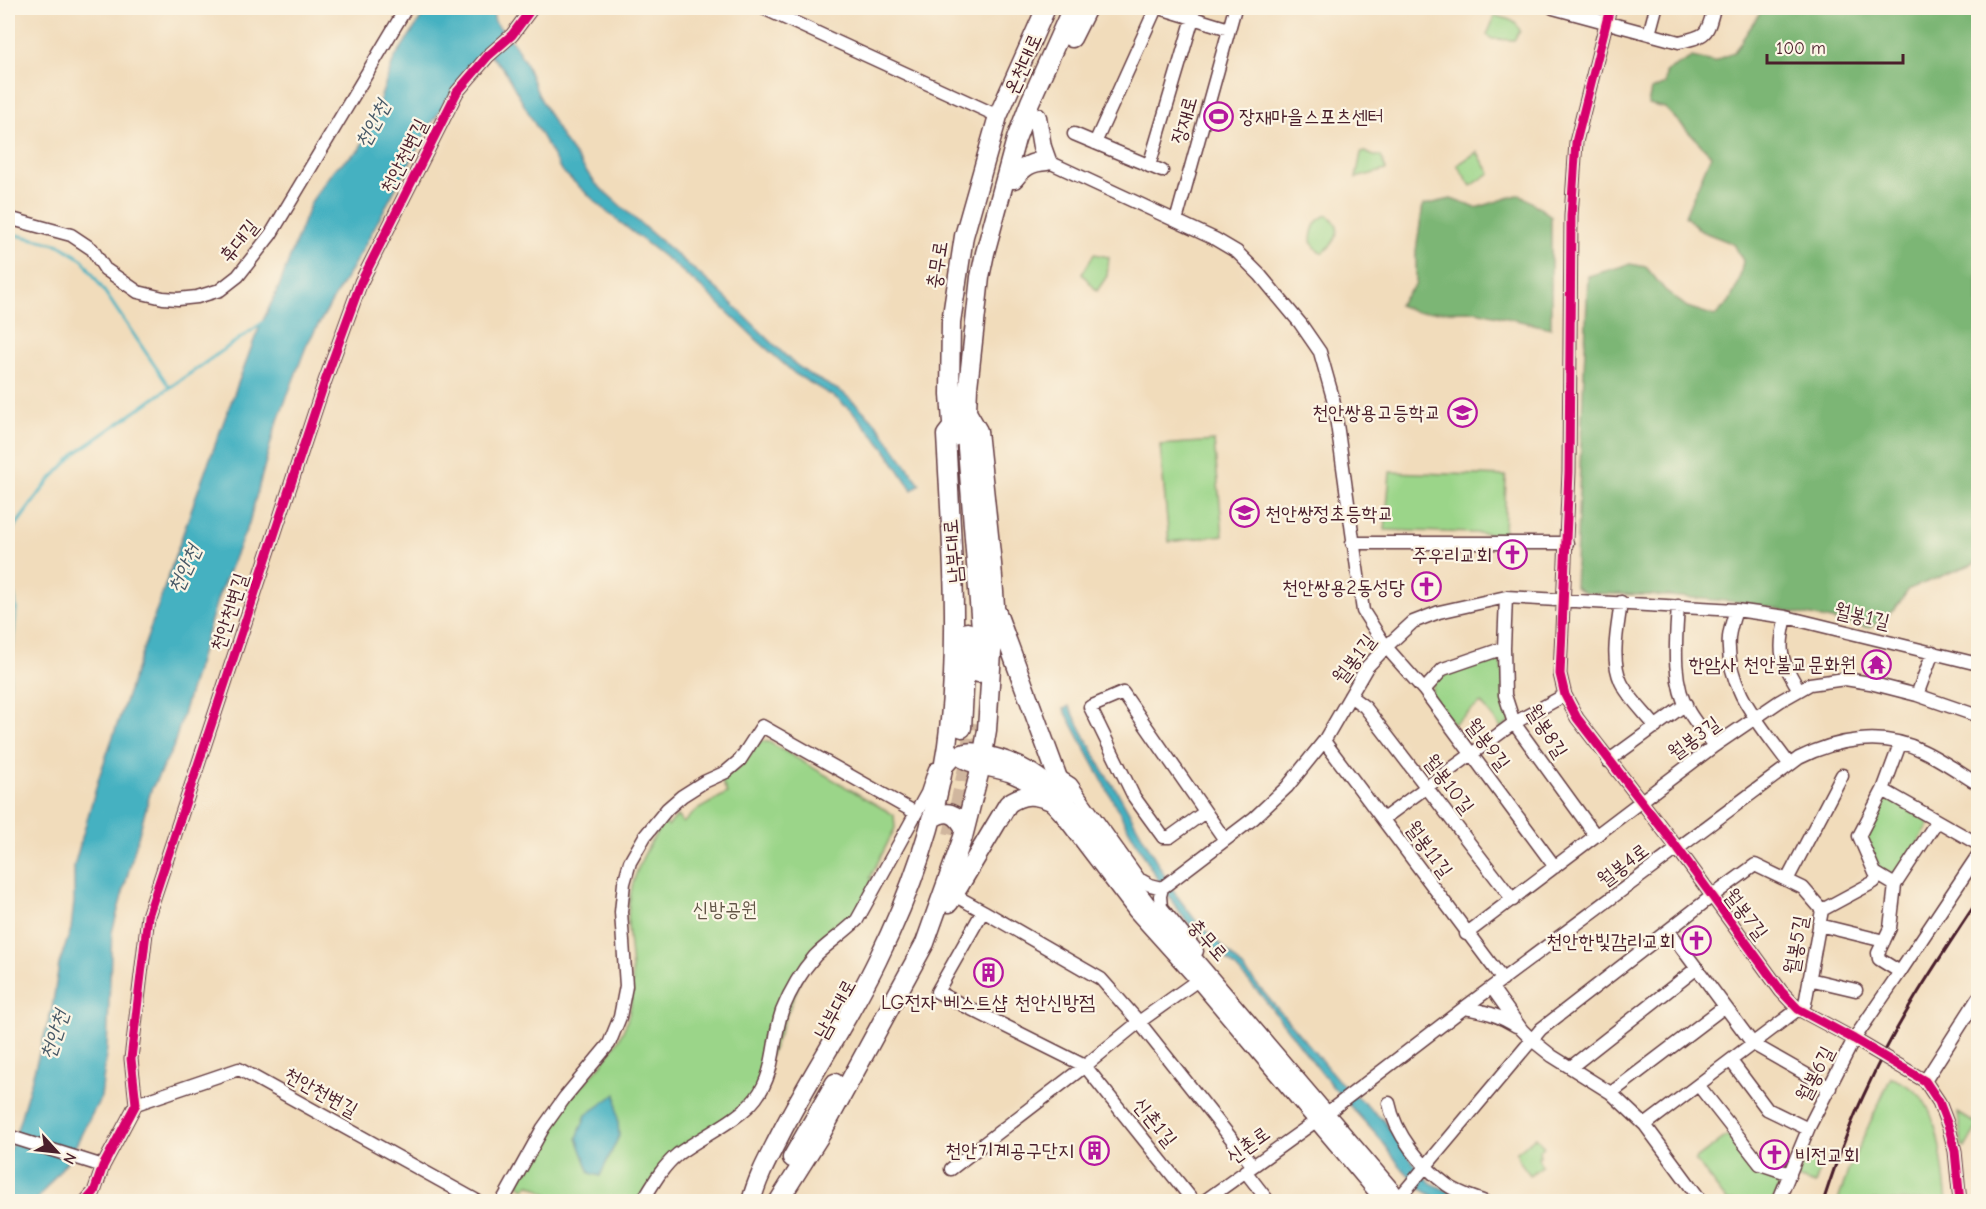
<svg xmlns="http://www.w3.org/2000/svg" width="1986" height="1209" viewBox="0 0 1986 1209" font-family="'Comic Neue','Poor Story',sans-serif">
<rect width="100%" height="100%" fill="#fcf5e5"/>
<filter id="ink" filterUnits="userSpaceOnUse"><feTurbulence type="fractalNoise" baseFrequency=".0167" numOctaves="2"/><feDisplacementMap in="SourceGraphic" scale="12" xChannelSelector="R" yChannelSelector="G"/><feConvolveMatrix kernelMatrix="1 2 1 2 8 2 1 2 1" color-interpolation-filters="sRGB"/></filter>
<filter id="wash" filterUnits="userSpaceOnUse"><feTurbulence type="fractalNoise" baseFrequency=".008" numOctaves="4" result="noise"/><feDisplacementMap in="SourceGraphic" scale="24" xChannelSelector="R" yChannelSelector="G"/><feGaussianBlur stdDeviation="1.35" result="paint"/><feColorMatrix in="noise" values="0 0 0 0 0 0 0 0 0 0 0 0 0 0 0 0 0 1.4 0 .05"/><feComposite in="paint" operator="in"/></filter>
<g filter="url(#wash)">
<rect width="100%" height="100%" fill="#f1dcbb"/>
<!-- green -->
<path fill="#9bd589" stroke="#727a5a" stroke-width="1.5" d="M1495 16C1506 19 1516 19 1520 31L1514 40 1492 39 1487 35Z
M1365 152 1374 156H1381L1386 170 1356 178 1361 153Z
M1477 152 1490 173 1471 186 1457 165Z
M1327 215C1346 227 1336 243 1322 253L1319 252 1311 242C1311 230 1315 219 1327 215Z
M1094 254 1109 257 1107 276 1097 291 1082 274Z
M1214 441 1223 535 1169 542 1160 445Z
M1390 472 1506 476 1504 534 1385 530Z
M1499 653 1512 721 1501 728 1481 703 1453 724 1431 695 1433 685 1445 671Z
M760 741 769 742 894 815 895 828 870 878H873L855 915 809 959 755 1094 743 1107 693 1140 637 1201H560L529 1184 525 1189 518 1183C530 1162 544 1130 559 1111 582 1084 613 1058 626 1024 638 990 630 958 628 924 627 885 642 853 664 822L668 826 677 816 683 823 697 810 727 793 721 780 742 765Z
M1889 798 1928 821 1929 825 1900 872 1892 875 1880 870 1865 836 1883 800Z
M1891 1077C1898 1081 1908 1085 1915 1091 1940 1110 1943 1172 1947 1201H1838L1849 1168Z
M1958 1113 1978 1125 1965 1148 1962 1146Z
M1728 1135 1752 1164 1777 1175 1781 1182 1773 1201H1727L1695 1160Z
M1536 1137 1544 1147 1539 1151 1540 1156 1538 1158 1542 1166 1530 1175 1518 1159 1517 1152Z
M1807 1150 1824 1156 1815 1184 1797 1178Z"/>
<!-- forest -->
<path fill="#7cb675" stroke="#636a50" stroke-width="1.5" d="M1762 8H1978V562L1909 589 1895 609 1870 628 1748 603 1669 596 1585 593 1575 587 1588 276 1630 264 1646 267 1665 290 1687 307 1715 316 1729 302 1739 282 1743 261 1734 244 1701 231 1685 216 1711 155 1665 108 1648 104 1651 90 1665 84 1666 72 1692 57 1714 62 1734 52 1762 10Z
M1520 194 1551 216V328L1476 311 1416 312 1398 305 1416 284V251L1423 205 1451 199 1476 208Z"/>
<!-- water -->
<path fill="#44b1c1" stroke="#476876" stroke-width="1.5" d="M428 8H492L495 22 515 45 525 62 538 94 562 138 595 183 634 218 719 291 791 361 810 375 842 392 857 405 876 423 920 484 912 490 885 449 855 414 836 398 795 374 758 341 712 297 677 267 607 212 561 170 503 68 483 49 429 127 360 254 307 344 274 431 249 523 218 597 173 748 151 790 112 932 107 1048 101 1097 68 1160 36 1201H8V1152L13 1144 52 1009 59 964 71 929 74 902V866L99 777 196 496 256 335 278 289 311 202 334 169 359 150 372 122 394 59Z
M1069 706 1105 774 1117 791 1174 892 1196 921 1237 961 1338 1080 1383 1120 1415 1165 1431 1183 1468 1201H1442L1424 1191 1400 1166 1382 1141 1332 1086 1260 994 1237 969 1194 929 1180 913 1158 880 1125 823 1064 709Z
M616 1094 619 1136 600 1176 590 1173 577 1138 586 1115Z"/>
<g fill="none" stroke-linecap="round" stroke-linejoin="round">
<!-- stream -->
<path stroke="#44b1c1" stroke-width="3" d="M8 233 60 245 83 260 170 388
M8 545 14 528 48 482 76 453 265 321
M8 551 16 608 8 696"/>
</g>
</g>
<g filter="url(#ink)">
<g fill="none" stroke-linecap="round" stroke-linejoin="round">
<!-- highway-tunnel -->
<path stroke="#d0b69e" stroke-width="18" stroke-dasharray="18 9" stroke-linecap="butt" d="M952 835 966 773 974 723"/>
<defs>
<path id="minor" d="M763 8 998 116
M1160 8 1229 29
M1553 8 1679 42C1707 36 1707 35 1714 8
M1610 8 1576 142 1571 216 1569 472 1560 674 1565 695 1577 718 1678 849 1781 991 1798 1009 1854 1039 1925 1081 1939 1102 1949 1128 1955 1151 1960 1202
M1649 34 1656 8
M1074 134 1162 171
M1095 143 1156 8
M1047 161 1215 239 1237 252 1260 275 1300 323 1320 352 1333 398 1338 431 1363 611 1386 647 1424 690 1555 867
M1149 166 1193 18
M8 218 71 235 92 249 105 269 138 292 163 298 178 299 197 297 220 290 238 276 271 234 406 8
M1176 221 1235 8
M1352 543H1567
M1506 597 1504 648 1505 695 1514 723 1596 836
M1621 602C1618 627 1610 658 1621 682 1628 697 1646 714 1656 727
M1678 606C1676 639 1671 682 1689 712 1696 724 1706 735 1714 746
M1736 610C1733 619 1730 628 1729 637 1725 688 1761 725 1789 764
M1786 617C1777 653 1781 659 1799 690
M1424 690 1443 669 1504 648
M1917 695 1933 652
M1350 696 1365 707 1513 900
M1324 741 1503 980
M1608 761 1686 704
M1057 775 1071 784 1139 879 1150 885 1162 888
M1883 790 1978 844
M1205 812 1170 837H1163L1134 797 1090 707 1123 693 1225 840
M1383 819 1514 723 1565 695
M1787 880 1842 775
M1895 885 1937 821
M1822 910 1874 882 1879 876
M983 911 1101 979 1139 1022 1253 1166
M1819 925 1884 941
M1669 931 1753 1044 1830 1088
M1466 934 1714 746 1780 701 1810 684 1845 679 1870 683 1917 695 1978 716
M1197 951 1161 907 1160 896 1162 888 1254 818 1287 787 1324 741 1367 667 1386 647 1413 622 1439 612 1506 597 1736 610 1786 617 1978 664
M1900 972 1978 855
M1809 979 1856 990
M1492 988 1522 1030 1532 1040 1552 1056 1611 1093 1645 1125 1702 1202
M1464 1008C1484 1011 1499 1015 1516 1026
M1731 1061 1767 1109 1808 1129
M1571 1067 1697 968
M1925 1081 1978 998
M1699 1086 1760 1164 1790 1174
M1611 1093 1724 1007
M1389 1103C1395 1134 1421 1166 1447 1185 1458 1193 1472 1197 1485 1202
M136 1104 239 1069 479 1202
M8 1136 103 1166
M951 1169 1085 1066 937 992 983 911 954 895
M1245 1171 1269 1202
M1399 1198 1541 1029 1711 897 1755 865 1803 888 1822 910 1805 1004 1645 1125
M85 1202 94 1192 103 1166 136 1104 131 1059 148 916 325 381 361 282 457 92 488 56 512 35 532 8
M502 1202 543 1128 565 1097 609 1044 620 1017 626 986 621 912 624 883 630 862 645 836 667 809 682 796 704 782 726 772 740 760 762 726 916 813
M642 1202C653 1184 662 1167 678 1154 702 1136 738 1121 756 1098 776 1072 772 1040 782 1011 790 991 801 972 815 956 828 943 844 933 857 920L927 793 935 769
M1194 1202 1085 1066 1139 1022 1198 980
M1203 1202 1327 1113 1464 1008 1799 758C1837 739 1883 731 1923 751 1942 760 1960 773 1978 784
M1778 1202 1809 1127 1854 1039 1900 972 1879 959 1878 953 1890 928 1895 885 1875 873 1859 836 1883 790 1900 744"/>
<path id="major" d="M951 750C965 768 991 767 1010 774 1031 782 1048 798 1062 814L1136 911 1198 980 1385 1202
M942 770C948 764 954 755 963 752 972 749 982 752 991 755 1023 763 1043 777 1066 800L1146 902 1402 1202"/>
<path id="highway" d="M1072 38 1087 8
M1014 179C1024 166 1031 162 1047 161L1042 147 1037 117
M953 437 950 394 951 322 964 236 998 116 1046 8
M997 613 1066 800
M978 673 981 628 966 435 968 387 980 277 985 253 1016 139 1030 102 1072 8
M962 728 967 632
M931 819C947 809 956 812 965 829
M949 903 1008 804C1023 793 1035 794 1051 801
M792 1158 835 1083
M751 1202C757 1178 769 1157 780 1135 810 1076 848 1021 877 961 914 886 942 804 950 720 959 625 951 530 946 435L953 426
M778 1202 821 1134 925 943 963 837 981 766 987 730 995 606 992 564 978 431 967 412"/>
</defs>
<!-- minor casing -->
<use href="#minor" stroke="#633b41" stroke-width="15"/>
<!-- major casing -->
<use href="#major" stroke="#633b41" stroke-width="18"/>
<!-- highway casing -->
<use href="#highway" stroke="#633b41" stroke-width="21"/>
<!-- minor -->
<use href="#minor" stroke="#fff" stroke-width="12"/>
<!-- major -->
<use href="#major" stroke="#fff" stroke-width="15"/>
<!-- highway -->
<use href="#highway" stroke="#fff" stroke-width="18"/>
<!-- rail -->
<path stroke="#4a1f2b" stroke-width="3" d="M1823 1202C1836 1162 1850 1123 1868 1086 1897 1021 1937 962 1976 903"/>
<defs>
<path id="cycleway" d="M1610 8 1576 142 1571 216 1569 472 1560 674 1565 695 1577 718 1678 849 1781 991 1798 1009 1854 1039 1925 1081 1939 1102 1949 1128 1955 1151 1960 1202
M85 1202 94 1192 103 1166 136 1104 131 1059 148 916 325 381 361 282 457 92 488 56 512 35 532 8"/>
</defs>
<!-- cycleway casing -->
<use href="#cycleway" stroke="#fcf5e5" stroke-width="13"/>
<!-- cycleway -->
<use href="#cycleway" stroke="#d6006c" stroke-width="9"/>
</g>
</g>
<!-- icons -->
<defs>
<symbol id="stadium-ring" viewBox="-11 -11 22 22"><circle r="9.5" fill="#fcf5e5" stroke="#b5179e" stroke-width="1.5"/><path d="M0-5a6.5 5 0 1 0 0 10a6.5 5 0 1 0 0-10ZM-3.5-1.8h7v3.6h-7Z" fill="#b5179e"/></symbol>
<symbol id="school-ring" viewBox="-11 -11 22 22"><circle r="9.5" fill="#fcf5e5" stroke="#b5179e" stroke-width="1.5"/><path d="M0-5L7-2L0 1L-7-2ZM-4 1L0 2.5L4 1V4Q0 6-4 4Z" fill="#b5179e"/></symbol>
<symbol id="church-ring" viewBox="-11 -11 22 22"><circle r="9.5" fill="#fcf5e5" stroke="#b5179e" stroke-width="1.5"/><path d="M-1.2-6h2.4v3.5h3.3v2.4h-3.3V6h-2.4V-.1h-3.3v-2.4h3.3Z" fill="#b5179e"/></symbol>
<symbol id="temple-ring" viewBox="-11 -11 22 22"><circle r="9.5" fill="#fcf5e5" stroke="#b5179e" stroke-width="1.5"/><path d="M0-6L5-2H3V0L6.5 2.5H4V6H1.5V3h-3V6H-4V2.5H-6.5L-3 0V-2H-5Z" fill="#b5179e"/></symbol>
<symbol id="building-ring" viewBox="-11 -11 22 22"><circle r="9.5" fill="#fcf5e5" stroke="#b5179e" stroke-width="1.5"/><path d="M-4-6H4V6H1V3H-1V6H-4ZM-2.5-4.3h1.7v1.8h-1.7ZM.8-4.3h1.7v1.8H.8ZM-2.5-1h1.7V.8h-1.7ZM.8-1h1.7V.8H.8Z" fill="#b5179e"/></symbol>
</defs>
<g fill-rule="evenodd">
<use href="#stadium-ring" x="1202" y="100" width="33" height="33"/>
<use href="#school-ring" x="1446" y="396" width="33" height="33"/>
<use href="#school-ring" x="1228" y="496" width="33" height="33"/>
<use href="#church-ring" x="1496" y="538" width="33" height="33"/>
<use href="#church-ring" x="1410" y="570" width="33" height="33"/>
<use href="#temple-ring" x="1860" y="648" width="33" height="33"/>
<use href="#church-ring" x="1680" y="924" width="33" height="33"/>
<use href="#building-ring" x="972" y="956" width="33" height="33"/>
<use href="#building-ring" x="1078" y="1134" width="33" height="33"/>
<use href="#church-ring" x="1758" y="1138" width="33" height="33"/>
</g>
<g text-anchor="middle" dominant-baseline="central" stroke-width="4.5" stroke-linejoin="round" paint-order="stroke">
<!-- street labels -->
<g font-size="20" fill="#4a1f2b" stroke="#fcf5e5">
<text transform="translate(1023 64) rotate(-66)">온천대로</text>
<text transform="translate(1184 120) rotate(-74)">장재로</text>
<text transform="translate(404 156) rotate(-63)">천안천변길</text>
<text transform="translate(239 241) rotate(-51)">휴대길</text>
<text transform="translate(937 265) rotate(-81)">충무로</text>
<text transform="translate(953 551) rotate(-95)">남부대로</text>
<text transform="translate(229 612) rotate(-72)">천안천변길</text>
<text transform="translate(1862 616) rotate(13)">월봉1길</text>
<text transform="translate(1354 659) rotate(-53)">월봉1길</text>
<text transform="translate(1547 731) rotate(58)">월봉8길</text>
<text transform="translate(1694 738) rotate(-36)">월봉3길</text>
<text transform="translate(1488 744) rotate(53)">월봉9길</text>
<text transform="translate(1449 784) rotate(53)">월봉10길</text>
<text transform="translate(1429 849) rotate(54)">월봉11길</text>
<text transform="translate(1623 865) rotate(-37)">월봉4로</text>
<text transform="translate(1746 914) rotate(53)">월봉7길</text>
<text transform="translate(1208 940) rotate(49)">충무로</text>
<text transform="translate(1796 945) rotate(-80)">월봉5길</text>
<text transform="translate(835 1009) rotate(-61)">남부대로</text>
<text transform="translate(1815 1074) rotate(-63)">월봉6길</text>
<text transform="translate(321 1092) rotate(29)">천안천변길</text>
<text transform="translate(1155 1122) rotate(51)">신촌1길</text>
<text transform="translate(1248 1145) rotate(-36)">신촌로</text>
</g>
<!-- poi labels -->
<g font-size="20" fill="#4a1f2b" stroke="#fcf5e5" text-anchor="end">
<text x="1239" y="116" text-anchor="start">장재마을스포츠센터</text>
<text x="1441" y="412">천안쌍용고등학교</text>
<text x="1265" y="513" text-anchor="start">천안쌍정초등학교</text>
<text x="1492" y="555">주우리교회</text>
<text x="1405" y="587">천안쌍용2동성당</text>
<text x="1856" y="664">한암사 천안불교문화원</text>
<text x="1675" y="941">천안한빛감리교회</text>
<text x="988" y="1002" text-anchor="middle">LG전자 베스트샵 천안신방점</text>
<text x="1074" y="1150">천안기계공구단지</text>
<text x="1795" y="1155" text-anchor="start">비전교회</text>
</g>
<!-- park labels -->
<g font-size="20" fill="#625647" stroke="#fcf5e5">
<text x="725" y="909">신방공원</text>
</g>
<!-- water labels -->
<g font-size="21" font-style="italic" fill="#485967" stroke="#fcf5e5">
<text transform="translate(372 124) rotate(-62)">천안천</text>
<text transform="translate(184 569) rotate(-65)">천안천</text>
<text transform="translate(54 1035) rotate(-72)">천안천</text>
</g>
</g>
<!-- margin -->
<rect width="1986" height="1209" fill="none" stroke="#fcf5e5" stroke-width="30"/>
<!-- north arrow -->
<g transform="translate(57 1152) rotate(117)" stroke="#fcf5e5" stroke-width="4.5" paint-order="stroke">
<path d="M0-4.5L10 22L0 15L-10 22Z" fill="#4a1f2b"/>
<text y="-9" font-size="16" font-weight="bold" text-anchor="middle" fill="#4a1f2b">N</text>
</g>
<!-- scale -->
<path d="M1767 54v9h136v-9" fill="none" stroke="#4a1f2b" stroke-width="3"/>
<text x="1776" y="54" font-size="18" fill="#4a1f2b" stroke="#fcf5e5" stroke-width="4.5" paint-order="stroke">100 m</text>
</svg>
